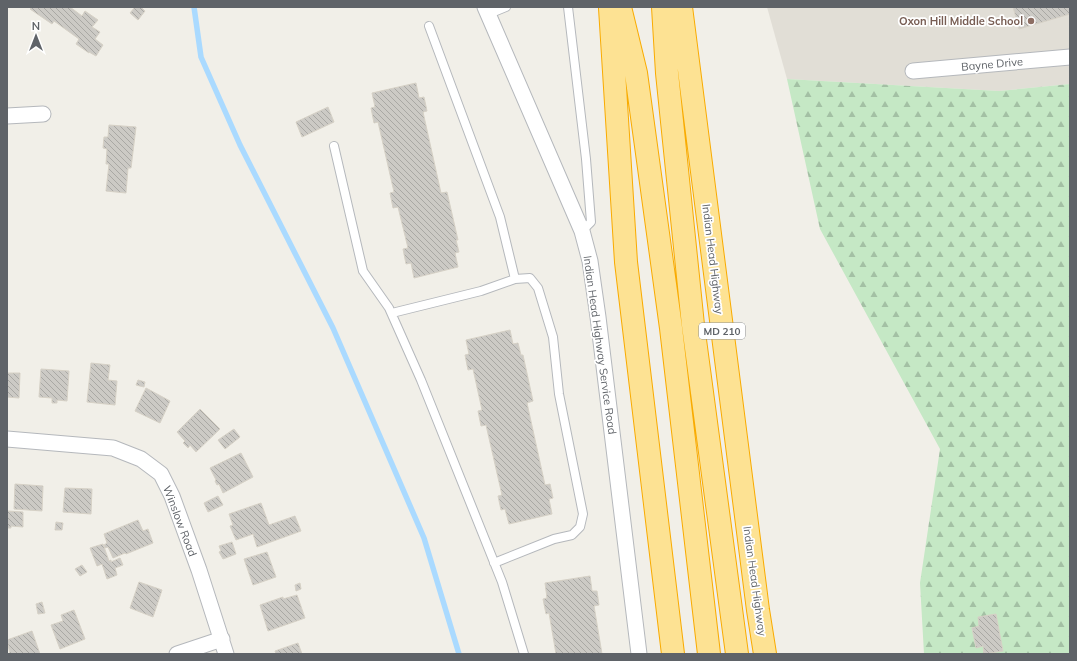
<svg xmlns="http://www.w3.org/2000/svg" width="1077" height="661" viewBox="0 0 1077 661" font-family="Mulish,sans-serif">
<defs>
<pattern id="forest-firs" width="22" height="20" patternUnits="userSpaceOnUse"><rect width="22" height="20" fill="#c5e8c5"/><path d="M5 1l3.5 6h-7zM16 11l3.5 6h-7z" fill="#a3c0a4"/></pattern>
<pattern id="building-back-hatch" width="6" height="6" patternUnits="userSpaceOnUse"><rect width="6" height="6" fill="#cccac5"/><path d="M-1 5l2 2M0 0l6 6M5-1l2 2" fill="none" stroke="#a9a8a4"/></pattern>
</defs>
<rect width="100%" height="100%" fill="#f1efe8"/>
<!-- education -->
<path fill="#e1ded6" d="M767 7H1070V84L999 91 787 79Z"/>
<!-- forest -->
<path fill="url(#forest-firs)" d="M787 79 999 91 1070 84V654H924L920 583 940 449 820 229Z"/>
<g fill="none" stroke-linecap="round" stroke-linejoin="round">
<!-- stream -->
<path stroke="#aadaff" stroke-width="5.5" d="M194 7 201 57 240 145 333 328 424 538 459 654"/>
</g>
<!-- building -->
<path fill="url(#building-back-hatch)" stroke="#d6d1c6" d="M32 7H70L82 16 85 11 98 20 92 27 100 32 95 39 103 45 96 56 89 52V53L76 44 79 39 54 21 52 24 30 9Z
M135 7H141L145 11 138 20 130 13Z
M1013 7H1070V14L1019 29Z
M416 83 419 98 424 97 427 111 423 112 441 193 447 192 458 240H456L459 252 455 253 458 267 414 278 411 263 406 264 403 249 408 248 398 207 393 208 390 193 394 192 378 122 374 123 371 108 375 107 372 93Z
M328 107 334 122 302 137 296 122Z
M109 125 136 127 131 168H128L126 193 106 191 109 164H106L107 149 103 148 104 137H108Z
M510 330 513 344 518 343 521 355H523L533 401 527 403 545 485 550 484 553 498 549 499 552 514 509 524 505 509 501 510 498 496 502 495 486 425 481 426 478 411 482 410 473 369 468 370 465 355 469 354 466 340Z
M91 363 110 365 108 380 117 381 115 405 87 402Z
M41 369 69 371 67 401 57 400V403H52V398L39 397Z
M7 373H20L19 398 7 397Z
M138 380 145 382 144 387 136 385Z
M146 388 170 401 160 423 135 411Z
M200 409 220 429 196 452 190 445 188 448 183 443 185 441 177 432Z
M234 429 240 437 225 449 218 440Z
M241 453 253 477 223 493 219 484 217 485 215 481 216 480 210 468Z
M15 484 43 486 42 511 14 509Z
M65 488 92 489 91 514 63 512Z
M218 496 223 505 208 512 204 503Z
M261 503 269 525 295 516 301 531 257 547 253 534 236 540 230 526 233 525 229 514Z
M7 511 23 512V527L11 526V528H7Z
M138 520 143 531 148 529 153 543 126 554 125 553 113 558 108 547 105 548 104 545 107 543 104 534Z
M56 522 63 523 62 530H55Z
M232 542 236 554 223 559 219 552 221 551 219 546Z
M103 544 109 561 111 560V562L120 558 123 565 115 568 117 575 107 579 102 564 97 566 90 548Z
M267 552 276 577 253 585 244 559Z
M82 565 87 572 80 576 75 569Z
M590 576 592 591H597L599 605 594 606 602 654H556L549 613 546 614 543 599 547 598 545 583Z
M139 582 162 590 153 617 130 608Z
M300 583 301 589 296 591 295 585Z
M297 595 305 618 268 631 260 605 283 597V599Z
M42 602 45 613 38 614 36 604Z
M74 610 85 639 60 649 51 625 63 621 61 615Z
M996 614 1003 651 984 654 983 646 976 648 972 628 979 626 978 617Z
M32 631 40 654H10L7 640Z
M298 643 302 654H276L275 651Z"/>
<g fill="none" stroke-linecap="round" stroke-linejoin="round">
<defs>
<path id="lane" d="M568 7 586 159 591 222 582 231
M489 14 506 7
M429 26 500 217 515 279 530 278 538 288 553 337 559 394 583 514 580 527 572 535 554 539 494 563
M334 146 363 271 389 308 421 380 502 582 524 654
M392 313 481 291 515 279"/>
<path id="street" d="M485 7 582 231 590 261 598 317 639 654
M913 71 1070 57
M7 116 43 114
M7 439 113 448 141 459 161 474 172 496 199 570 226 654
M177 654 222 639"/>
<path id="highway" d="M620 7 636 73 671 328 709 654
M663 7 667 73 693 325 737 654
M681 7 758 610 765 654
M610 8 626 262 673 654"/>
</defs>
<!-- lane casing -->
<use href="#lane" stroke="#b5b8bc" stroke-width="10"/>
<!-- street casing -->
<use href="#street" stroke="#b5b8bc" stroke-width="17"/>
<!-- highway casing -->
<use href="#highway" stroke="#f9ab00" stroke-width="24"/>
<!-- lane -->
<use href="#lane" stroke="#fff" stroke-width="8"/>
<!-- street -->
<use href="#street" stroke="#fff" stroke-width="15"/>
<!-- highway -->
<use href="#highway" stroke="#fde293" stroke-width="22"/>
</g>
<!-- markers -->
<circle fill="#8d6e63" stroke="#fff" stroke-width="1.5" cx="1031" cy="21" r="4"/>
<g text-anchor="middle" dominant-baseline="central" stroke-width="3.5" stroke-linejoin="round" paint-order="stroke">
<!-- shield labels -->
<rect fill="#fff" stroke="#8f9295" stroke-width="1" x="699" y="323" width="46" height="16" rx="3"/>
<g font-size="10" font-weight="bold" fill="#5f6368">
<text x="722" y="331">MD 210</text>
</g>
<!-- education labels -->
<g font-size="11" font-weight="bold" fill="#785e54" stroke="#fff" text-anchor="end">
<text x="1023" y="21">Oxon Hill Middle School</text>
</g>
<!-- street labels -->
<g font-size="11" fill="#5f6368" stroke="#fff">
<text transform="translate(992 64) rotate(-5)">Bayne Drive</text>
<text transform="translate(713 259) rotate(83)">Indian Head Highway</text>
<text transform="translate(600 345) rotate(82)">Indian Head Highway Service Road</text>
<text transform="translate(180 521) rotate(69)">Winslow Road</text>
<text transform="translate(755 581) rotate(82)">Indian Head Highway</text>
</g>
</g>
<!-- border -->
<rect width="1077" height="661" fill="none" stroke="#5f6368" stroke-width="16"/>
<!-- north arrow -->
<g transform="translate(36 36)" stroke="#ffffff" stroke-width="3" paint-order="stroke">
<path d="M0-3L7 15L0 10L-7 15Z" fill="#5f6368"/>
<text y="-6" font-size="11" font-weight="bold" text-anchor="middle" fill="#5f6368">N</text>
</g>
</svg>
